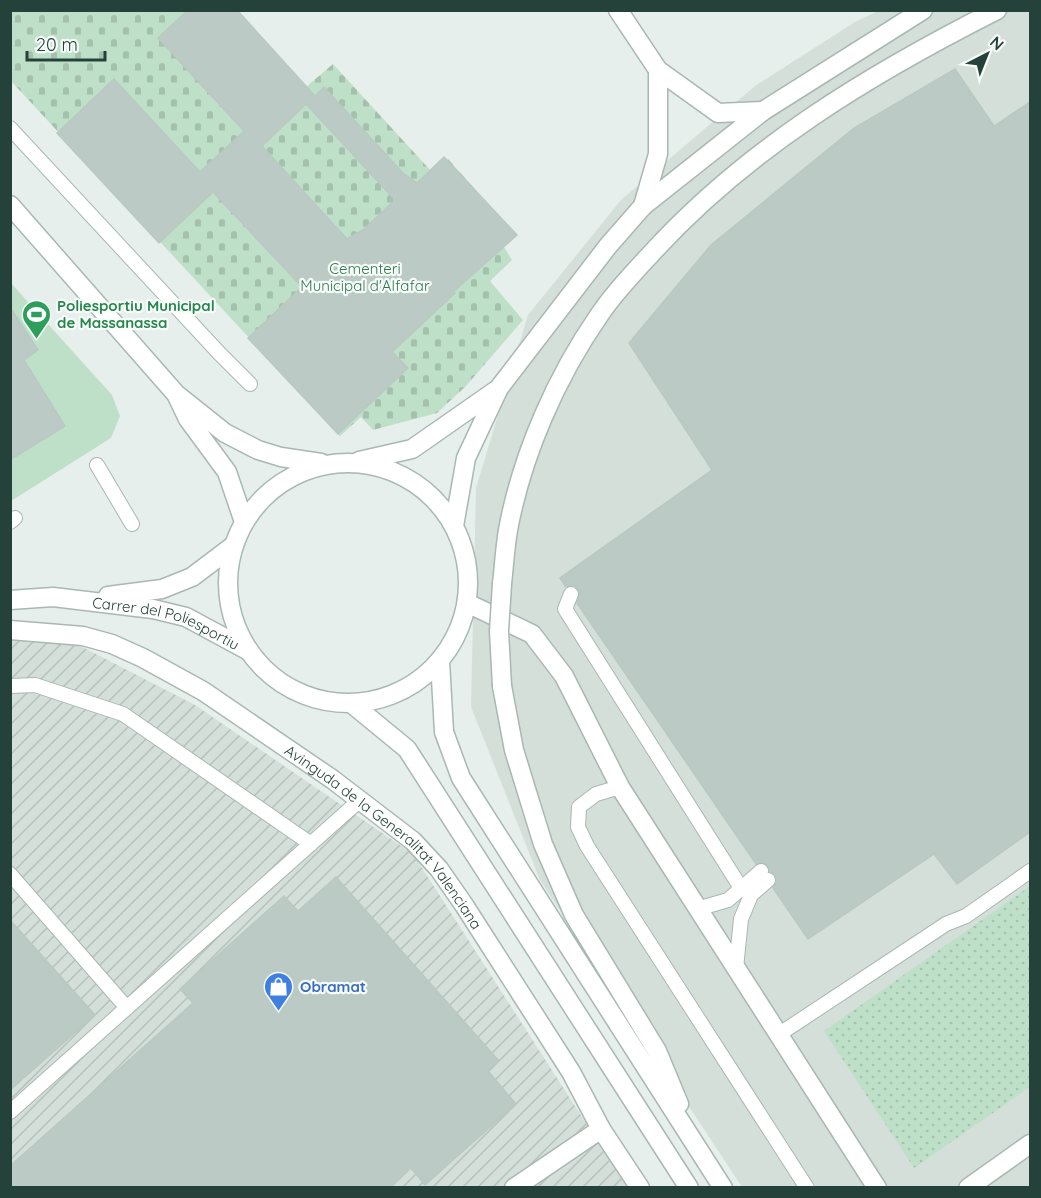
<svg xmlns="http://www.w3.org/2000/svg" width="1041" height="1198" viewBox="0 0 1041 1198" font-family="Quicksand,sans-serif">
<defs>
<pattern id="industrial-furrows" width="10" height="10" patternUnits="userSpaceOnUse" patternTransform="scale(1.5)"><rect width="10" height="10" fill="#d4dfda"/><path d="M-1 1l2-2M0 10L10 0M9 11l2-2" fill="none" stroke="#b6c1bc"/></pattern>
<pattern id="grass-dots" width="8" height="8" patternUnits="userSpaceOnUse" patternTransform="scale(1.5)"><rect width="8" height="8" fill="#bfe0c8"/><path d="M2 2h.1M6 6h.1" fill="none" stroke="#a4c1ad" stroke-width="1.8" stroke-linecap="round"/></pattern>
<pattern id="cemetery-stones" width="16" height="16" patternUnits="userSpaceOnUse" patternTransform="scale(1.5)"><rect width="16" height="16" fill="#bfe0c8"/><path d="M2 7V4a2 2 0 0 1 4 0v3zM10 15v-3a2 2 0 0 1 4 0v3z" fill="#a4c1ad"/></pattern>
</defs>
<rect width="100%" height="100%" fill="#e6efeb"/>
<!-- built -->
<path fill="#d4dfda" d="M878 11H1030V1187H742L540 880 471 707 476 488 528 315 621 200 755 86 855 22Z"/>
<!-- industrial -->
<path fill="url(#industrial-furrows)" d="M65 638 195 705 413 854 627 1187H11L10 641Z"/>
<!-- grass -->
<path fill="url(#grass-dots)" d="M1030 886V1087L914 1168 824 1031Z"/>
<!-- cemetery -->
<path fill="url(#cemetery-stones)" d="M11 11H237L306 87 333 64 431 171 448 159 516 235 504 247 512 260 490 281 523 320 466 386 437 413 373 430 361 417 340 436 11 81Z"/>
<!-- pitch -->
<path fill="#bfe0c8" d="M10 282 112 395 120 416 111 438 11 501Z"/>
<!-- building -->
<path fill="#bbcac4" stroke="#b8c9c2" stroke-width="1.5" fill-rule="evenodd" d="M188 10H237L315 96 324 87 402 172 417 183 444 157 517 235 454 291 455 293 392 352 408 368 338 434 248 338 302 287 213 192 159 243 57 133 114 79 200 172 244 131 158 38ZM306 104 395 200 363 230 347 239 262 146Z
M955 69 994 126 1030 102V832L957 884 934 854 808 939 773 888 777 882 775 875 770 871 768 866 764 863 756 864 577 603 580 593 578 589 574 585 566 587 560 578 712 470 629 343 711 245 854 128Z
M10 307 38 350 24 360 65 426 10 460Z
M336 877 499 1061 488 1071 516 1104 425 1185 411 1168 390 1188H10V1166L193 1003 180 989 284 896 298 911Z
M10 920 95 1015 10 1090Z"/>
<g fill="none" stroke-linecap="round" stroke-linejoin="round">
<defs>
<path id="service" d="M10 128 220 354 250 384
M97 465 132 524
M10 522 15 518
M571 594 565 609 741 888
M10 686 35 685 123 714 311 844
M620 787 596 794 579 807 578 827 587 846 807 1188
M10 874 127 1008
M697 909 728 900 761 871
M736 968 741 919 751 895 768 880
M778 1035 946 924 966 916 1030 871
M10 1112 360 800"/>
<g id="minor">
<path d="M618 10 658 70 718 113 763 111"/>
<path d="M643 206 658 154V70"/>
<path d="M108 596 162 589 192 577 233 546"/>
<path id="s1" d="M10 600 53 597 153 609 186 617 249 651"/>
<path id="s2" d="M10 630 83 636 112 644 143 658 203 691 332 779 413 841 439 869 464 905 571 1072 601 1129 640 1188"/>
<path d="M514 1188 601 1129"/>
</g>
<path id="tertiary" d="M10 205 176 394 225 433 258 450 281 457 321 463
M177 396 188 419 227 472 244 522
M359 461 412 449 498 389
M228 583a120 120 0 1 1 240 0a120 120 0 1 1-240 0Z
M454 526 466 458 499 388 608 246 643 206 763 111 923 10
M502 584C504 566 505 548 508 530 522 455 556 377 600 314 614 293 633 273 650 255 746 149 870 74 997 10
M467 603 532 634 564 676 620 787 877 1188
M440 661 444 732 461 778 723 1188
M502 686 514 750 543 844 574 915 657 1051 679 1104
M351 703 407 749 689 1188
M968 1188 1030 1144"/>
</defs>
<!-- service casing -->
<use href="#service" stroke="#a8b8b2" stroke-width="16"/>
<!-- minor casing -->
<use href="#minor" stroke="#a8b8b2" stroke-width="21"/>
<!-- tertiary casing -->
<use href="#tertiary" stroke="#a8b8b2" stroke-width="21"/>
<!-- service -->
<use href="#service" stroke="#fff" stroke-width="14"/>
<!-- minor -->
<use href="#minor" stroke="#fff" stroke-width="18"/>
<!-- tertiary -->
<use href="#tertiary" stroke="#fff" stroke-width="18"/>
<defs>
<path id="tertiary-bridge" d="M502 584 499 631 502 686"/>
</defs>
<!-- tertiary-bridge casing -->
<use href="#tertiary-bridge" stroke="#a8b8b2" stroke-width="21" stroke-linecap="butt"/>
<!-- tertiary-bridge -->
<use href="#tertiary-bridge" stroke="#fff" stroke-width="18"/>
</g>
<!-- icons -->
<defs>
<symbol id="stadium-pin" viewBox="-11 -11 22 30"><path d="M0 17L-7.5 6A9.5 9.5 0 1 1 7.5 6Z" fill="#2e9e5b" stroke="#f7fbf9"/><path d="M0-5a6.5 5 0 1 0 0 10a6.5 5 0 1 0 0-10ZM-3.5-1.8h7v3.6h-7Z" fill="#fff"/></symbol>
<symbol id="shop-pin" viewBox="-11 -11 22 30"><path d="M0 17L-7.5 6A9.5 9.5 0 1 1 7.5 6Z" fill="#3f7fe0" stroke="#f7fbf9"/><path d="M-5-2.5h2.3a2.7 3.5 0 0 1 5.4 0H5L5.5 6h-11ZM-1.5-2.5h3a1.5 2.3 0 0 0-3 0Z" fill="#fff"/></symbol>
</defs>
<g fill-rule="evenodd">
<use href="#stadium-pin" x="20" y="298" width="33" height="45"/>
<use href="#shop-pin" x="262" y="970" width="33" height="45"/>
</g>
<g text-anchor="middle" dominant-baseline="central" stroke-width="4.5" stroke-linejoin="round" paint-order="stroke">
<!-- park labels -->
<g font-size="15" fill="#2d7a4b" stroke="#f7fbf9">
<text x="365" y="268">Cementeri<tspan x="365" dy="17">Municipal d'Alfafar</tspan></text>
</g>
<!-- leisure labels -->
<g font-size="15" font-weight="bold" fill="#27864d" stroke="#f7fbf9" text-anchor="start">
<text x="57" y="305">Poliesportiu Municipal<tspan x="57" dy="17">de Massanassa</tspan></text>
</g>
<!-- street labels -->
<g font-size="15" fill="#24423a" stroke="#f7fbf9">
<text stroke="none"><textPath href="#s1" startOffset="160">Carrer del Poliesportiu</textPath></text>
<text stroke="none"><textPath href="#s2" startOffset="440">Avinguda de la Generalitat Valenciana</textPath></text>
</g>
<!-- shop labels -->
<g font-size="15" font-weight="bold" fill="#366cbe" stroke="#f7fbf9" text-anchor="start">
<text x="300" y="986">Obramat</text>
</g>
</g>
<!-- border -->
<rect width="1041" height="1198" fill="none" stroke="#24423a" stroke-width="24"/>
<!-- north arrow -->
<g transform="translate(987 54) rotate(42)" stroke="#f7fbf9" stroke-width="4.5" paint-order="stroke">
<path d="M0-4.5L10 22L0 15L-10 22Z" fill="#24423a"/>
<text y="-9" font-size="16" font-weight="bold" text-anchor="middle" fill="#24423a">N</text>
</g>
<!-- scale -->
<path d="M27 51v9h78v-9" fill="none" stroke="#24423a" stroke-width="3"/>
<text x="36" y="51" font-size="18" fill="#24423a" stroke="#f7fbf9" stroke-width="4.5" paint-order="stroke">20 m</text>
</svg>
